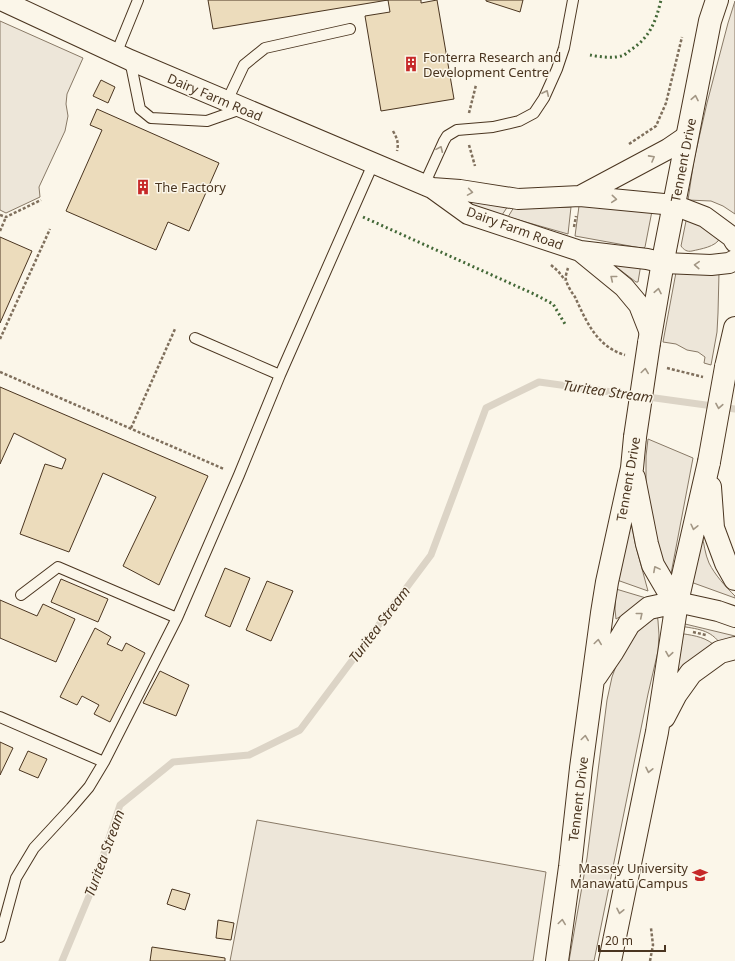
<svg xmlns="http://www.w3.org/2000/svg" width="735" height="961" viewBox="0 0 735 961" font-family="'Noto Sans',sans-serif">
<rect width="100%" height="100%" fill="#fbf6e9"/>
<!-- green -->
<path fill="#ede6d9" stroke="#887966" d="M735 1V214L723 206 711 201 688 200 694 160 707 103 728 23Z
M0 21 83 58 67 94 66 104 68 116 65 131 39 187 40 197 6 213 0 210Z
M455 199 508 206 502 215Z
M579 206 618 207 652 211 645 247 644 248H641L575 236Z
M514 207 534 208 571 207 568 234 508 217Z
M687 216 720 238C716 247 700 249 692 251 687 252 684 250 681 246Z
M603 261 641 264 638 282H636L619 269Z
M677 267 719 273 718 313 717 332 711 365 704 363 705 357 698 352 687 350 676 344 663 342Z
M648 439 693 458 670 579 665 572 646 504V456Z
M629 511 635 543 648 591 617 580Z
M702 534C704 544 705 554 709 563 715 575 725 586 735 596V598L688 581Z
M616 589 646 598 638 606 616 619 615 609Z
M657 613 658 621 659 635 658 651 648 694 594 961H569L587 858 607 700 612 677 620 655 631 636Z
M681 623 735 636V641L721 645C711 629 696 629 680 626Z
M678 633C690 635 703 636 713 644L677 681Z
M257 820 546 872 533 961H230Z"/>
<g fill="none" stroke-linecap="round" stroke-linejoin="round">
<!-- stream -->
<path stroke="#dcd4c6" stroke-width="7" d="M62 961 92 889 120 805 173 762 249 755 300 730 431 555 486 408 539 382 735 409"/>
</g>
<!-- building -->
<path fill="#ecdcbc" stroke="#4a3520" d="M208 0H421V3L437 0 454 99 381 111 365 16 390 12 388 0 213 29Z
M486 0H523L520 12 486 1Z
M101 80 115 87 108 103 93 96Z
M97 109 219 163 189 231 168 222 156 250 66 211 102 130 90 125Z
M0 237 32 251 0 323Z
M0 387 208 476 159 585 123 566 156 497 103 473 69 552 20 534 45 464 62 469 66 459 14 433 0 464Z
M225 568 250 578 230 627 205 616Z
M61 579 108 599 98 622 51 602Z
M267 581 293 591 271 641 246 630Z
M0 600 37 616 43 604 75 619 56 662 0 638Z
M95 628 111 637 107 644 122 651 126 643 145 653 110 722 94 714 99 705 82 696 77 705 60 697Z
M160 671 189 685 176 716 143 703Z
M0 742 13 748 0 775Z
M28 751 47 759 38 778 19 770Z
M172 889 190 894 185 910 167 904Z
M218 920 234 923 231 940 216 938Z
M152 947 225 958V961H150Z"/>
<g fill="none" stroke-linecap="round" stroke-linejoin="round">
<defs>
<path id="lane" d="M116 54 138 0
M130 60 140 109 151 118 207 121 241 109
M227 101 244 65 265 48 350 29
M424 185 444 141 447 136 457 130 493 127 519 121 534 113 544 98 557 69 564 48 573 0
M195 338 280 375
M21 595 58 567 177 618
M0 717 104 762
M0 937 16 878 34 848 71 808 89 787 104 762 177 618 239 475 280 375 373 164"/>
<path id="street" d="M1 0 130 60 432 188 468 214 580 251 647 259 664 263 711 265 729 263 735 260
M432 188 460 190 518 199 580 196 674 205 705 217 732 237 735 242
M580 196 668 149 687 136
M580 251 624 287 639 305 650 333
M677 602 718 611 735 617"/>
<path id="secondary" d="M649 343 665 250 710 21 717 0
M726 367 735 328
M710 487 713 528 726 563 735 579
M596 676 613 651 629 624 649 608 677 602 667 589 653 565 647 544 634 478
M664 717 676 694 691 673 720 652 735 648
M557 961 570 867 581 768 602 613 607 582 632 468 635 437
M610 961 657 732 677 602 709 462"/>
</defs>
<!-- lane casing -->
<use href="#lane" stroke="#4a3520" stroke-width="12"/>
<!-- street casing -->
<use href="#street" stroke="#4a3520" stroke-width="22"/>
<!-- secondary casing -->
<use href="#secondary" stroke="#4a3520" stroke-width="24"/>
<!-- path -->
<path stroke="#7f6f5c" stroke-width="2.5" stroke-dasharray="3 2" stroke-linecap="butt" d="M469 113 476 85
M393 131C397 138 399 143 397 151
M629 144 656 126 666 103 682 37
M469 145 475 166
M0 215 6 217 41 200
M574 227 576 216
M0 231 6 217
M551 265 558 271 565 280
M568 268C567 271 565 277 566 280 567 285 572 293 575 297 586 321 597 347 625 355
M0 339 50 229
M667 368 703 377
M0 372 224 469
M131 428 175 329
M693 632 706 635
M650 961 653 945 651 928"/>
<!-- lane -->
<use href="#lane" stroke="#fbf6e9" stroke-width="10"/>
<!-- street -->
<use href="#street" stroke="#fbf6e9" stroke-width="20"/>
<!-- secondary -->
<use href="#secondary" stroke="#fbf6e9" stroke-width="22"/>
<defs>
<path id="secondary-bridge" d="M635 437 649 343
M709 462 726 367"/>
</defs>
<!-- secondary-bridge casing -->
<use href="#secondary-bridge" stroke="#4a3520" stroke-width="24" stroke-linecap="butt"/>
<!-- secondary-bridge -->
<use href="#secondary-bridge" stroke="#fbf6e9" stroke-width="22"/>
<!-- hedge -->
<path stroke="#436837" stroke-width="3" stroke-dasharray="2 3" stroke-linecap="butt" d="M590 55C600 57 615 59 624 55 627 53 629 51 632 49 650 37 656 21 661 0
M363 217 534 294 553 304 565 324"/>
</g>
<!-- one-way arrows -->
<defs><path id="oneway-chevron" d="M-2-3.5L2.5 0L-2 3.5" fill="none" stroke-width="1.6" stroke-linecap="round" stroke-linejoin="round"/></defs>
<g stroke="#a29684">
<use href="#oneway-chevron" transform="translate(546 93) rotate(-65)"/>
<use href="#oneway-chevron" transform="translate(695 98) rotate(-79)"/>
<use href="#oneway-chevron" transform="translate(440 149) rotate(-66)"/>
<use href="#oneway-chevron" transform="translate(652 158) rotate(-29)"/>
<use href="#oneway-chevron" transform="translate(470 192) rotate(9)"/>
<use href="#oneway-chevron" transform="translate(614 199) rotate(5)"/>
<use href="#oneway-chevron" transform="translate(697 265) rotate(-177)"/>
<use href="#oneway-chevron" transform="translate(613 278) rotate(-141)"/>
<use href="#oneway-chevron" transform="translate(658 291) rotate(-79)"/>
<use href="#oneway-chevron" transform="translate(645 371) rotate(-82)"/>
<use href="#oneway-chevron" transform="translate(719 406) rotate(100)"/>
<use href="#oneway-chevron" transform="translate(694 527) rotate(103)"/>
<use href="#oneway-chevron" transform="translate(656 569) rotate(-118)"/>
<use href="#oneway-chevron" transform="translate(640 615) rotate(-39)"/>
<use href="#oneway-chevron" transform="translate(598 642) rotate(-82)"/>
<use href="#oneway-chevron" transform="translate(669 654) rotate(99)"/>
<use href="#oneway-chevron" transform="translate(585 738) rotate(-82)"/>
<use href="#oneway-chevron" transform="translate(649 770) rotate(102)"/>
<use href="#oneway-chevron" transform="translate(620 911) rotate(102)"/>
<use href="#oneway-chevron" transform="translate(562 922) rotate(-82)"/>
</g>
<!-- icons -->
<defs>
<symbol id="building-bare" viewBox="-9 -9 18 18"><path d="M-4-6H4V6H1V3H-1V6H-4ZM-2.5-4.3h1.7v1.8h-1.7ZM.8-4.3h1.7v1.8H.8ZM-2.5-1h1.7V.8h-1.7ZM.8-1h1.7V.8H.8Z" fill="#c62828" stroke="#fbf6e9" stroke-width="2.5" paint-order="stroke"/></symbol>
<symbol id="university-bare" viewBox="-9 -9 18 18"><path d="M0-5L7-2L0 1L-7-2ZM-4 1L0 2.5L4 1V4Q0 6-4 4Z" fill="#c62828" stroke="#fbf6e9" stroke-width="2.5" paint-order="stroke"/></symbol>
</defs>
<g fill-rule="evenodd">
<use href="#building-bare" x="400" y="53" width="22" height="22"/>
<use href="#building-bare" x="132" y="176" width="22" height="22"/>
<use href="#university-bare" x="689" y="864" width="22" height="22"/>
</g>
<g text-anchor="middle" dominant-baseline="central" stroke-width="3" stroke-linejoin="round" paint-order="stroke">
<!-- poi labels -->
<g font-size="13" fill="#4a3520" stroke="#fbf6e9" text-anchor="start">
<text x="423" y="57">Fonterra Research and<tspan x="423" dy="15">Development Centre</tspan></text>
<text x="155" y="187">The Factory</text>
<text x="688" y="868" text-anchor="end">Massey University<tspan x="688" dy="15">Manawatū Campus</tspan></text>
</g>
<!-- street labels -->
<g font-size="13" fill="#4a3520" stroke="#fbf6e9">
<text transform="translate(215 97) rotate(23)">Dairy Farm Road</text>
<text transform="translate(683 160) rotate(-79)">Tennent Drive</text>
<text transform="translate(515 228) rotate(20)">Dairy Farm Road</text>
<text transform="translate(628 479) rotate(-80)">Tennent Drive</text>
<text transform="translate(578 799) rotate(-83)">Tennent Drive</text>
</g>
<!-- water labels -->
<g font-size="14" font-style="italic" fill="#4a3520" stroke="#fbf6e9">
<text transform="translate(608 391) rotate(8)">Turitea Stream</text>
<text transform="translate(379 624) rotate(-53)">Turitea Stream</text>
<text transform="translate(104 853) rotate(-70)">Turitea Stream</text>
</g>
</g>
<!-- scale -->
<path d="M599 945v6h66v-6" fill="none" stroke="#4a3520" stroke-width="2"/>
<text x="605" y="945" font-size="12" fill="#4a3520" stroke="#fbf6e9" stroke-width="3" paint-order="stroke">20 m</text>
</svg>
